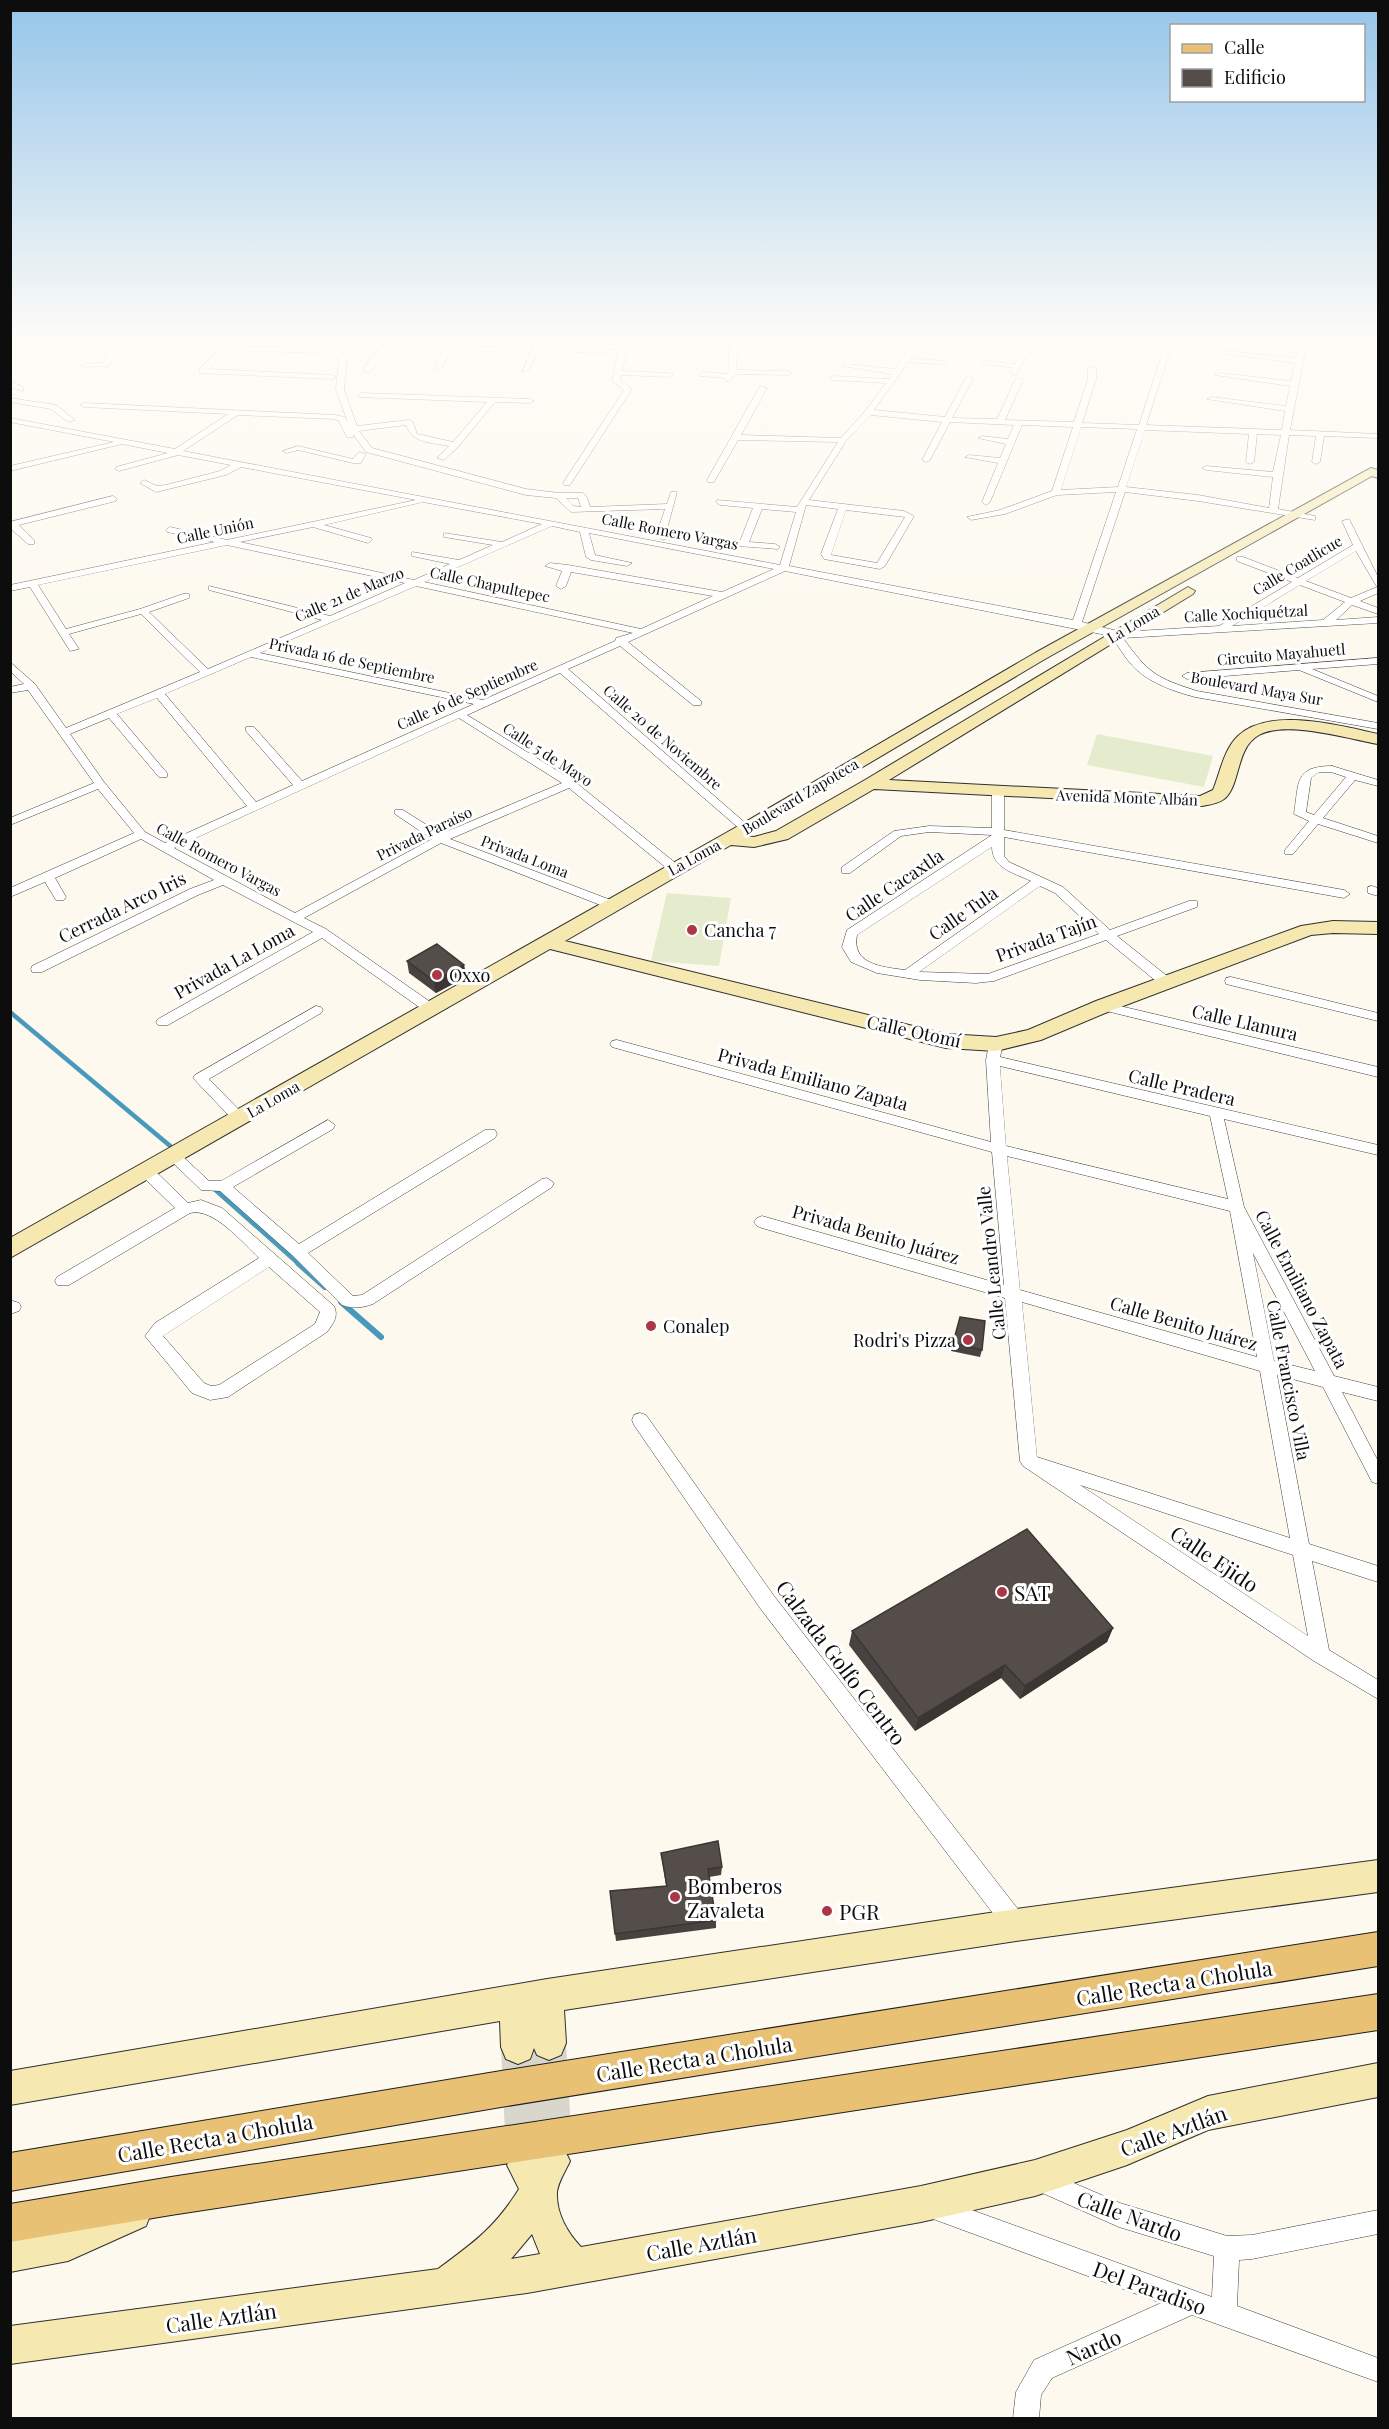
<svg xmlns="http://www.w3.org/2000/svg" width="1389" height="2429" viewBox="0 0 1389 2429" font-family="'Playfair Display',serif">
<rect width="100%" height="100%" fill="#fdf9ee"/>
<!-- pitch -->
<path fill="#e4eccd" d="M1097 734 1213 756 1204 787 1087 765Z
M667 893 731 898 719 966 651 961Z"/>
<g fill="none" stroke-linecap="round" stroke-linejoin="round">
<!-- stream-far1 -->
<path stroke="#4999bc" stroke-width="4.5" d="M10 1012 175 1150
M211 1186 299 1264"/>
<!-- stream -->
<path stroke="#4999bc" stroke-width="6" d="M298 1263 325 1287
M341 1302 381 1337"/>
<!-- secondary-tunnel -->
<path stroke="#d9d6cc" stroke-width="34" stroke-dasharray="34 17" stroke-linecap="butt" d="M549 2043 555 2148
M518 2047 523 2153"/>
<defs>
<path id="street" d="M14 335H21L10 345V338Z
M130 335H138L118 350 109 366 85 367 81 365 104 362 112 347Z
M232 335H239L230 346 320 349 324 351 320 353 226 350 209 369 332 375 336 377 332 379 200 373V369Z
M316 335H323L347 358 344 390 357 426 409 420 413 422 417 434 453 442 487 402 359 397 358 395 362 393 530 399 534 401 530 403 495 402 458 447 444 460 437 458 449 446C430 442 413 444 406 425L359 431 372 448 526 489 559 493H583L587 497 590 507 667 504 671 492H677L666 533 669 538 662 540 657 533 665 509 571 512 556 498 526 495 366 452 353 434V437H347L339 421 335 419 238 415 183 451 780 565 796 512 762 509 749 542 775 544 780 547 778 549 711 544 707 541 711 538 740 541 753 508 720 505 716 502 717 500 797 507 838 442 738 440 714 482H708L707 480 760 386 767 388 741 435 841 438 866 410 886 383 834 380H831V376L889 379 892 374 842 366 846 364 895 369 919 335H926L910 358 943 361 946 365 908 362 874 410 945 417 965 379 969 377 973 379 952 418 997 419 1015 380 1019 378 1023 380 1005 420 1074 422 1088 379V368L1092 366 1096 368V379L1082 423 1139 425 1168 335H1175L1146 425 1282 430 1285 411 1207 399 1211 397 1286 406 1290 386 1215 375 1219 373 1291 381 1295 363 1221 353 1225 351 1296 358 1300 335H1308L1290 430 1378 434V438L1324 436 1320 462 1316 464 1312 462 1316 436 1289 435 1278 509 1315 516V520L1198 501 1125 492 1082 622 1121 632 1219 626 1292 582 1237 561V557H1243L1298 578 1353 545 1342 521 1349 519 1378 577V593L1360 601 1378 608V614L1352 605 1336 620 1378 617V623L1123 638C1148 673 1156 678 1197 691L1378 723V729L1195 697C1173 691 1146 682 1131 664 1123 655 1118 645 1111 636L785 571 628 642 701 701V705H693L620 646 568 669 750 827V831H742L560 673 467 715 574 781 678 865V871H670L569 788 450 839 616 902V908H608L441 843 304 918 326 929 436 1006 438 1009 436 1012H426L322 938 168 1025H158L156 1022 158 1019 313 932 223 885 198 895 42 972H32L31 969 32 966 190 889 214 880 141 839 55 878 66 897 64 900H56L45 882 10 897V888L134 833 98 789 10 825V818L94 783 28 690 10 693V687L24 684 10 671V662L35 684 66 728 200 672 141 614 69 634 79 649 70 651 30 587 10 591V585L215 542 167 532 166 530 170 527 227 540 416 500 241 467 226 475 156 492 140 483 144 480 157 486 166 485 220 471 231 465 178 455 119 471 115 469 116 467 168 453 122 444 10 471V466L114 442 10 422V418L175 449 228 414 84 407 80 405 84 403 335 415 345 417 348 423 336 390 339 358ZM871 415 942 422 922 460 926 462 930 460 950 422 1014 425 1008 439 982 436 978 438 1006 444 1000 458 969 455 965 457 998 463 982 502 986 505 990 502 1022 425 1073 427 1052 491 1000 510 967 517 971 520 1005 514 1057 495 1116 492 1073 620 789 566 806 505 838 509 821 554 824 559 880 569 885 566 914 516 904 511 809 500 846 441ZM1081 427 1137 429 1118 487 1061 490ZM1145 430 1249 434 1246 462 1250 464 1254 462 1257 434 1281 435 1273 472 1206 466 1202 468 1206 470 1273 477 1269 508 1198 495 1126 487ZM566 498H578L581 507 573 506ZM423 502 542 524 502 542 444 533V537L493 545 459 560 412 552V556L450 564 414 580 240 542 313 527 368 543 372 540 371 538 324 525ZM846 510 905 517 877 563 831 555ZM552 526 580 532 586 557 591 560 627 566 632 563 595 555 589 533 774 569 722 592 568 565 550 563 545 566 562 571 556 586 561 589 566 586 571 572 713 596 641 629 424 582ZM227 545 405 583 330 616 209 586V590L322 620 208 669 149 612 189 598V594H183L140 609 66 629 38 585ZM1356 551 1377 587 1351 598 1306 581ZM1300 585 1345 602 1323 620 1232 626ZM416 586 633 633 616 638 615 641 483 700 260 653ZM251 657 474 704 302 781 254 727H246V731L293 785 256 802 165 694ZM157 698 247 806 165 843 145 832 104 782 70 734 109 718 159 777H167V773L117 714ZM459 718 562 783 441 834 403 810H395V814L432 839 295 913 174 848Z
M390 335H397L370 372H364V368Z
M453 335H460L454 346 497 347 501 349 497 351 452 350 441 369H435L444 348Z
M539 335H546L529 370 522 372Z
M622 335H630L622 371 669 373 673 375 669 377 621 375 620 380 632 389 570 485H564L563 483 624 390 612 381 618 354 573 352 569 350 573 348 619 350Z
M730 335H738L736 370 788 371 792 373 788 375 735 374 729 382 725 380 726 378 699 376 702 372 728 374Z
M1033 335H1040L1016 375 1009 373 1013 368 982 363 986 361 1015 364Z
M10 381 23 387V391L10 387Z
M10 398 56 405 75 420 68 422 51 409 10 402Z
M298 446 353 459 359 452 366 454 361 463H353L298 450 287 453 283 451Z
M113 496 117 499 116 501 19 525 34 540V544H28L10 528V522Z
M1378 658V664L1312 669 1378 696V702L1299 670 1187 679 1182 676 1187 673Z
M1332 766 1378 780V786L1355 780 1323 818 1378 836V843L1318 824 1293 854H1285V850L1309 821 1294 814C1299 783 1294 766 1332 766ZM1319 772H1331L1346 777 1314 815 1306 812 1311 778Z
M998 788 1004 791V830L1344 890 1350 894 1344 898 1004 837V856L1009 862 1063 887 1110 930 1189 901H1197V907L1117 936 1172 980 1173 983 1172 986H1162L1106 940 994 981 976 983 920 980 877 973 851 962 842 947 847 930 992 835 929 832 901 836 850 873H842V867L894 831 929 826 992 828V791ZM992 847C992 868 1014 873 1031 881L905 970C881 967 851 964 857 935ZM1040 886 1055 893 1099 934 988 974 919 972Z
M1372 886 1378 888V896L1368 893V887Z
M1231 977 1378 1013V1021L1226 984 1225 981 1226 978Z
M1103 1002 1378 1067V1077L1098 1009 1096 1006 1098 1003Z
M316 1006 321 1007 323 1010 321 1013 209 1079 244 1115 246 1118 244 1121H234L193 1078 195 1075Z
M617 1040 991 1142 986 1060 989 1044 996 1040 1003 1044 1000 1057 1378 1145V1155L1224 1119 1244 1207 1334 1376 1378 1387V1401L1342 1392 1378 1461V1484L1372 1482 1323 1387 1277 1375 1309 1544 1378 1566V1582L1312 1561 1329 1650 1378 1680V1699L1314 1661 1023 1466 1020 1461 1005 1298 762 1228 757 1226 754 1222 757 1218 762 1216 1004 1285 992 1152 612 1047 610 1044 612 1041ZM1000 1066 1210 1116 1228 1199 1006 1146ZM1007 1156 1230 1211 1257 1357 1020 1290ZM1253 1253 1315 1371 1274 1361ZM1022 1302 1260 1371 1290 1538 1037 1457ZM1080 1485 1293 1555 1308 1636Z
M328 1120 335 1125 333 1129 233 1187 299 1244 485 1130H495L497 1134 495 1138 308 1253 353 1296 362 1295 542 1179 547 1178 554 1183 552 1187 373 1304C361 1308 354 1309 342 1305L292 1255 220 1191 201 1190 166 1156 168 1152H178L209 1181H221Z
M147 1167 152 1168 188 1203 201 1200 222 1208 334 1306C339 1316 333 1324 327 1332L228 1397 210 1400 192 1393 145 1336 155 1323 259 1258C243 1243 213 1207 190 1213L69 1285H57L55 1281 57 1277 175 1208 142 1176 140 1172ZM269 1267 320 1312 315 1324 219 1385 211 1386 204 1383 163 1336Z
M13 1301 19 1303 21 1307 19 1311 10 1314V1302Z
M640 1413 646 1415 774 1596 1024 1917 1027 1925 1024 1933 1016 1936 1008 1933 760 1608 634 1425 632 1420 634 1415Z
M1039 2168 1120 2203 1227 2236 1252 2235 1378 2210V2234L1252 2259 1239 2260 1237 2306 1378 2358V2382L1192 2315 1052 2378 1041 2395 1039 2418H1013L1016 2392 1034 2360 1161 2303 925 2216 921 2208 925 2200 933 2196 1212 2297 1214 2256 1119 2227 1031 2188 1027 2180 1031 2172Z"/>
<path id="secondary" d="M1365 335H1378V338H1370Z
M1371 468 1378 470V478L1372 476 1045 659 746 836 754 837 776 831 865 780 1188 587 1195 591 1193 594 889 780 1200 796 1213 790C1220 773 1224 749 1238 736 1269 706 1342 726 1378 734V744C1349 739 1286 720 1259 735 1235 748 1241 786 1224 799 1219 803 1208 805 1202 806L874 789 788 839 754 847 731 845 565 941 946 1034 996 1037 1028 1030 1096 1001 1301 926 1333 921 1378 922V934L1333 933 1311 935 1110 1011 1041 1040 996 1051 946 1048 550 949 10 1258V1238L740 825 1035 653Z
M1378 1860V1892L1016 1941 564 2010 566 2043 561 2055 549 2060 537 2055 534 2048 530 2059 518 2064 506 2059 501 2047 500 2021 10 2105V2071L547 1979 1016 1909Z
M1378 2063V2097L1208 2130 1127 2165 1035 2196 921 2222 527 2293 10 2364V2326L438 2269C473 2243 495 2228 519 2189L507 2165 513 2153 525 2147 538 2153 540 2149 552 2143 564 2149 570 2161C566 2170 558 2182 557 2192 556 2213 567 2232 581 2247L921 2186 1035 2160 1127 2130 1208 2096ZM532 2234 540 2254 511 2259Z
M133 2195 146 2200 151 2213 146 2226 68 2261 10 2272V2236L66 2225Z"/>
<path id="primary" d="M1378 1932V1966L501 2107 10 2191V2153L501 2071Z
M1378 1994V2030L171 2215 10 2242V2204L171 2177Z"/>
</defs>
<!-- street casing -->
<use href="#street" stroke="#404040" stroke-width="1"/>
<!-- secondary casing -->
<use href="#secondary" stroke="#2f2f2f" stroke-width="2"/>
<!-- primary casing -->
<use href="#primary" stroke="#1e1e1e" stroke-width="2"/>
<!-- street -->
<use href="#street" fill="#fff" fill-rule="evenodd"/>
<!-- secondary -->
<use href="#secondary" fill="#f5e8b1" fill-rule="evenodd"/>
<!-- primary -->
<use href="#primary" fill="#e8c174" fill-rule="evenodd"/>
</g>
<!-- wall -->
<path fill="#484240" d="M407 961 464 965 466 977 436 993 409 973Z
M953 1343 982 1350 980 1357 951 1351Z
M1113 1628 1107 1642 1020 1699 1001 1678 915 1731 849 1645 852 1631Z
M661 1853 722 1867 721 1875 709 1877 716 1920V1928L616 1941 610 1891 666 1886Z"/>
<!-- shaded-wall -->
<path fill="#3b3634" d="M464 965 466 977 436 993 434 981Z
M1113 1628 1107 1642 1020 1699 1025 1686Z
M1005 1665 1001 1678 915 1731 918 1718Z"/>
<!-- building -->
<path fill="#544d4a" stroke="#3b3634" stroke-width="1.5" d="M437 944 464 965 434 981 407 961Z
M960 1317 985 1321 982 1350 953 1343Z
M1027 1529 1113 1628 1025 1686 1005 1665 918 1718 852 1631Z
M718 1841 722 1867 708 1869 716 1920 615 1934 610 1891 667 1886 661 1853Z"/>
<!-- sky -->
<linearGradient id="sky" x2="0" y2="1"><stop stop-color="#95c5ea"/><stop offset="0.5" stop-color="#fefcf7"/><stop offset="1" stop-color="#fefcf7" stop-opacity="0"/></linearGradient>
<rect width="1389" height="675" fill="url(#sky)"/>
<!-- markers -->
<g fill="#ab3646" stroke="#fff" stroke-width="2">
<circle cx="692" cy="930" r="6"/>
<circle cx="437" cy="975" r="6"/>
<circle cx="651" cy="1326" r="6"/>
<circle cx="968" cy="1340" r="6"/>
<circle cx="1002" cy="1592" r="6"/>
<circle cx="675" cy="1897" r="6"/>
<circle cx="827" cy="1911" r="6"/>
</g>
<g text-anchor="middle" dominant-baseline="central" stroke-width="6" stroke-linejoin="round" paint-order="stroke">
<!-- far-street labels -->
<g font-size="15" fill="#0d0d0d" stroke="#fff">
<text transform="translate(215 530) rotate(-12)">Calle Unión</text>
<text transform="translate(670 531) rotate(11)">Calle Romero Vargas</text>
<text transform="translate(1297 565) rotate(-31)">Calle Coatlicue</text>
<text transform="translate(490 584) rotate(12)">Calle Chapultepec</text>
<text transform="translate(349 594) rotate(-23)">Calle 21 de Marzo</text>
<text transform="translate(1246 613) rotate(-3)">Calle Xochiquétzal</text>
<text transform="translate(1133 624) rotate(-31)">La Loma</text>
<text transform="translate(1281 654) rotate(-5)">Circuito Mayahuetl</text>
<text transform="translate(352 660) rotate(12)">Privada 16 de Septiembre</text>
<text transform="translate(1257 688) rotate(10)">Boulevard Maya Sur</text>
<text transform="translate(467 694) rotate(-24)">Calle 16 de Septiembre</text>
<text transform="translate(663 737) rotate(41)">Calle 20 de Noviembre</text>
<text transform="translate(548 754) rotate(33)">Calle 5 de Mayo</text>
<text transform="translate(800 796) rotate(-31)">Boulevard Zapoteca</text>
<text transform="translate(1127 797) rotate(2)">Avenida Monte Albán</text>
<text transform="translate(424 833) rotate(-26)">Privada Paraíso</text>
<text transform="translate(525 856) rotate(21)">Privada Loma</text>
<text transform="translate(694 857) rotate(-29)">La Loma</text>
<text transform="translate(219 859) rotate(28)">Calle Romero Vargas</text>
<text transform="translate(273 1099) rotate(-30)">La Loma</text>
</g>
<!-- street labels -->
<g font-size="18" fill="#0d0d0d" stroke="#fff">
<text transform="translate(894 885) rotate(-34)">Calle Cacaxtla</text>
<text transform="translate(122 907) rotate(-26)">Cerrada Arco Iris</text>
<text transform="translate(963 913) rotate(-35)">Calle Tula</text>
<text transform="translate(1046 938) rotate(-20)">Privada Tajín</text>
<text transform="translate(234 961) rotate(-29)">Privada La Loma</text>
<text transform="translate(1245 1022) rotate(13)">Calle Llanura</text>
<text transform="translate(914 1031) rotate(12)">Calle Otomí</text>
<text transform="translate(813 1079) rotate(15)">Privada Emiliano Zapata</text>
<text transform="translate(1182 1087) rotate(13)">Calle Pradera</text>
<text transform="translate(876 1234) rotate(16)">Privada Benito Juárez</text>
<text transform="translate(991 1263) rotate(-96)">Calle Leandro Valle</text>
<text transform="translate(1302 1289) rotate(62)">Calle Emiliano Zapata</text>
<text transform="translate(1184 1323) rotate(16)">Calle Benito Juárez</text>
<text transform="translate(1289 1380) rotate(79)">Calle Francisco Villa</text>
</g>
<!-- poi labels -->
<g font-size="18" fill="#0d0d0d" stroke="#fff" text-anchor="start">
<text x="704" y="930">Cancha 7</text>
<text x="449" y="975">Oxxo</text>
<text x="663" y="1326">Conalep</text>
<text x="956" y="1340" text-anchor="end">Rodri's Pizza</text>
</g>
<!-- near-street labels -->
<g font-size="21" fill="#0d0d0d" stroke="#fff">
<text transform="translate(1215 1558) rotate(34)">Calle Ejido</text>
<text transform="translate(842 1662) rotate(53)">Calzada Golfo Centro</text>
<text transform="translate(1174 1982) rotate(-9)">Calle Recta a Cholula</text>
<text transform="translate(694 2058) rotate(-9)">Calle Recta a Cholula</text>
<text transform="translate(1173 2130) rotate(-20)">Calle Aztlán</text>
<text transform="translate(215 2137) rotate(-10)">Calle Recta a Cholula</text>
<text transform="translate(1130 2215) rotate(20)">Calle Nardo</text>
<text transform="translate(701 2243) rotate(-10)">Calle Aztlán</text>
<text transform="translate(1150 2287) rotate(20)">Del Paradiso</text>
<text transform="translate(221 2317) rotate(-8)">Calle Aztlán</text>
<text transform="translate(1093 2346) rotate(-24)">Nardo</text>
</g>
<!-- near-poi labels -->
<g font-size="21" fill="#0d0d0d" stroke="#fff" text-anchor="start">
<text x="1014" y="1592">SAT</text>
<text x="687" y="1885">Bomberos<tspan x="687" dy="24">Zavaleta</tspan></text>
<text x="839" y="1911">PGR</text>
</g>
</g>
<!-- border -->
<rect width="1389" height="2429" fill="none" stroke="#0d0d0d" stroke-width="24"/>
<!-- legend -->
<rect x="1170" y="24" width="195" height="78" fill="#ffffff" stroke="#9e9e9e" stroke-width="1.5"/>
<rect x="1182" y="44" width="30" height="9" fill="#e8c174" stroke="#9e9e9e" stroke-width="1.5"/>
<text x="1224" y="54" font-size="18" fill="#0d0d0d">Calle</text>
<rect x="1182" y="69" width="30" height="18" fill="#544d4a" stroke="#9e9e9e" stroke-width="1.5"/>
<text x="1224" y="84" font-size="18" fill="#0d0d0d">Edificio</text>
</svg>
